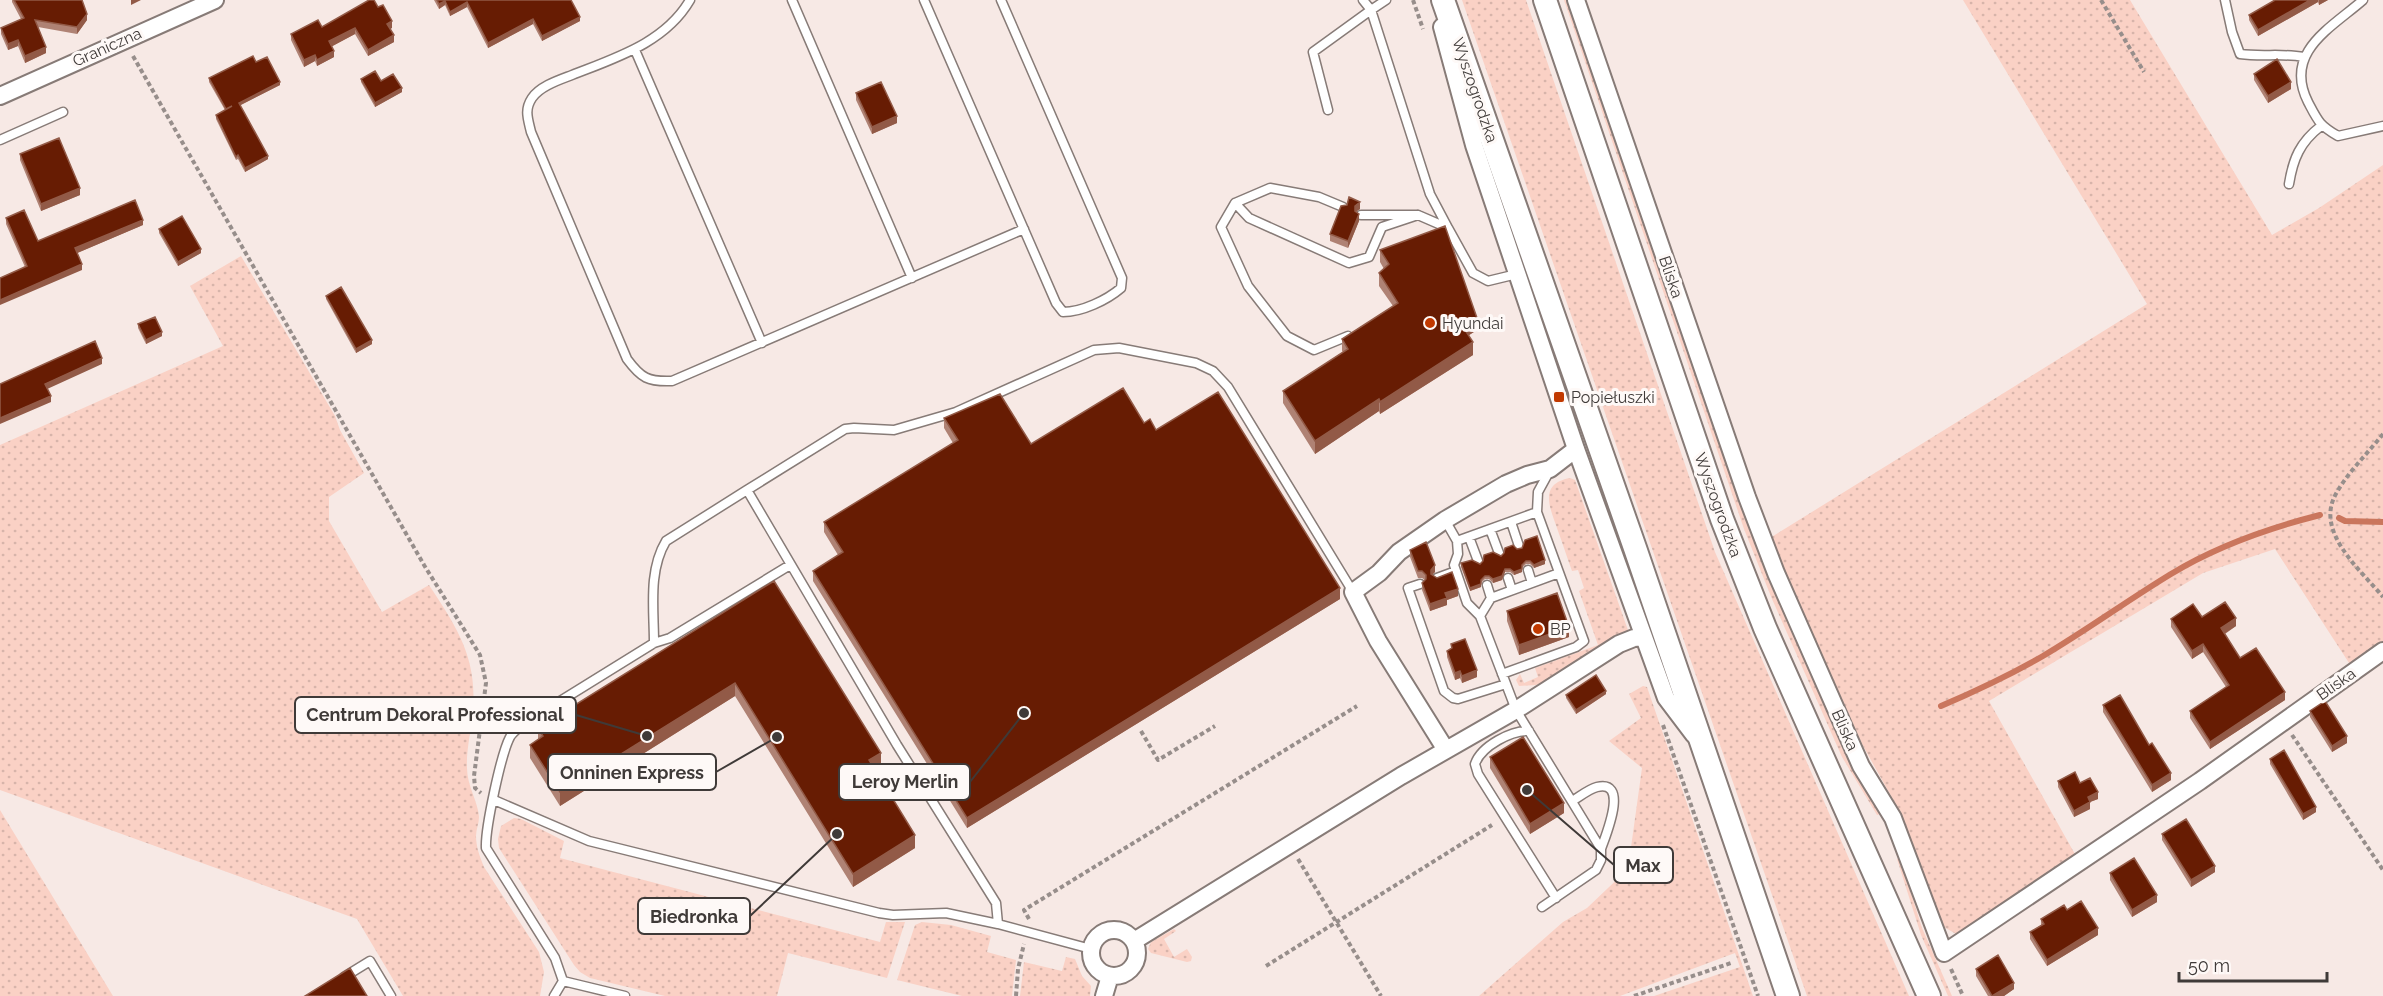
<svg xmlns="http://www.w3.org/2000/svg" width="2383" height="996" viewBox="0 0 2383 996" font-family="Raleway,sans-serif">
<defs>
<pattern id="grass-dots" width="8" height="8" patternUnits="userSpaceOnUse" patternTransform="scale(1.5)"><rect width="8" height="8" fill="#fad1c5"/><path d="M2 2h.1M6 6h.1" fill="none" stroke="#d7b4aa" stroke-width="1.8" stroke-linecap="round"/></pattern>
</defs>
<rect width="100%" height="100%" fill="#f7e9e5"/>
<!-- grass -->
<path fill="url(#grass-dots)" d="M1462 0H1526L1715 552 1909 996H1807Z
M1564 0H1568L1754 539 1846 753 1881 814 1877 815 1842 757 1772 599 1744 529Z
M1963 0H2130L2272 235 2319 208 2383 165V644L2351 666 2275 549 2203 573 1989 701 2076 856 1958 935 1942 926 1901 814 1862 744 1770 538 2147 304Z
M241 256 335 416 340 430 364 473 329 497V521L382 612 429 585C456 626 477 657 473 708 472 728 466 749 467 768 467 786 478 801 479 817 479 823 476 830 476 836 476 847 480 857 484 867L539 952 544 972 540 996H403L357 919 0 790V445L223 346 190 286Z
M1570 478 1575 480 1629 633 1546 681 1536 685 1519 686 1516 680 1520 674 1524 683 1538 677 1535 668 1598 645 1579 591 1584 588 1578 570 1572 571C1567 558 1563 544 1558 531 1551 510 1537 484 1570 478Z
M1643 686 1647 687 1753 996H1654L1740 967 1735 953 1620 996H1479L1563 922 1587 908 1628 869 1642 768 1609 741 1641 718 1629 694Z
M0 810 113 996H0Z
M514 818 521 819 564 841 560 858 880 942 886 922H905L887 978 788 953 777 996H665L590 978 580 972 574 965 499 848 498 839 501 826Z
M1900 858 1922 928 1952 996H1948L1921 935 1897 859Z
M922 922 951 925 991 936 987 952 1016 960 1012 996H962L897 980 915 925Z
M1174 929 1176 931 1164 939 1174 957 1187 949 1192 957 1191 961 1187 962 1151 953 1148 949 1151 942Z
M1066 957 1075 959 1082 976 1091 986 1090 996H1020L1024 962 1062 971Z"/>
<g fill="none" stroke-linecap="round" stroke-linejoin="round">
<!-- stream -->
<path stroke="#ca765d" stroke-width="6" d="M2339 518 2345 521 2383 522
M1941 706C1976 691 2010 675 2043 656 2087 630 2128 600 2171 574 2217 546 2269 528 2320 515"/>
<defs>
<path id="lane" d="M690 0C665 43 615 58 572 75 559 80 540 86 532 98 524 110 528 119 531 132L627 359C641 378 648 382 672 381L1024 229
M792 0 912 278
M924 0 1056 303 1063 312C1082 312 1107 300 1121 288L1122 278 1001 0
M1386 0 1371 10 1430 194 1448 228
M2225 0 2232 32 2240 54C2263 57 2281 53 2304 57
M2363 0C2331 28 2283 52 2308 102 2318 121 2319 125 2338 136L2383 126
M635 50 762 343
M1328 110 1313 52 1371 10 1363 0
M0 140 63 112
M2289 184C2293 159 2300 142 2321 126
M1235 203 1249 218 1349 263 1369 257 1382 227 1418 215
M1343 207 1319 197 1270 188 1235 203 1221 227 1248 286 1287 336 1314 350 1348 336
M1361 215H1418L1448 228 1473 273 1488 281 1517 274
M747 490 845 429 854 428 894 430 956 412 1094 350 1119 348 1196 363 1213 371 1228 387 1353 592
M1445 520 1457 541
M1511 522 1519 546
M1490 529 1499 553
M1469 537 1478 561
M1528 570 1532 583
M1437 578 1456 571
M1508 578 1512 590
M1420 584 1408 588 1444 691 1453 698 1458 699 1506 684
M1487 585 1491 598
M1480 616 1491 598 1559 573
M654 643C654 609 648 571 666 541L747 490 897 745 996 903 998 924 1091 949
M1502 674 1576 647 1584 641 1537 512
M1529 731C1512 730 1481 746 1475 764L1478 774 1556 898
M494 800 589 841 879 913 893 915 946 913 998 924
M1572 801C1579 797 1589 789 1597 787 1630 779 1605 837 1601 849
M1542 907 1596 870 1601 860V849L1516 710 1480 616 1467 603 1454 565 1458 554 1457 541 1537 512 1538 492 1550 470
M344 977 370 961 391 996
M563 981 555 958 486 848C485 829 501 754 510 737 512 733 517 730 520 726L654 643 670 638 790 565
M554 996 563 981 625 996"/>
<path id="street" d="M1576 0 1747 497 1776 573 1861 766 1893 818 1944 953 2200 781 2383 651
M1442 27 1474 145 1576 449 1666 698 1694 735
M0 96 215 0
M1446 750 1378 641 1353 592 1379 573 1399 552 1445 520 1506 484 1527 475 1550 469 1576 449
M1091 953a23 23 0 1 1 46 0a23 23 0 1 1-46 0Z
M1134 941 1401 776 1516 710 1619 644 1634 638 1644 637
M1104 996 1110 976"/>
<path id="secondary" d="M1443 0 1635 548 1788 996
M1545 0 1722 519 1765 628 1929 996"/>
</defs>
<!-- lane casing -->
<use href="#lane" stroke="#877b77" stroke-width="11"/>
<!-- street casing -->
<use href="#street" stroke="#877b77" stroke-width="20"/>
<!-- secondary casing -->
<use href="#secondary" stroke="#877b77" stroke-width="26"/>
<!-- path -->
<path stroke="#978e8b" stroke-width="4" stroke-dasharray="4.5 3" stroke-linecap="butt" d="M1413 0 1423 29
M2101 0 2144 72
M133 56 424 565 480 655 486 683 474 776 475 788 481 793
M2383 434C2368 453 2349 471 2337 492 2313 531 2360 569 2383 597
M1663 725 1758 996
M1141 731 1158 760 1215 726
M2292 735 2383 870
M1298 859 1381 996
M1029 919 1024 910 1357 706
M1266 966 1492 825
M1951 969 1963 996
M1016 996 1018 969 1024 944
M1634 996 1731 963"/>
<!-- lane -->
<use href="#lane" stroke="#fff" stroke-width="8"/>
<!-- street -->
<use href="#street" stroke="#fff" stroke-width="16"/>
<!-- secondary -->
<use href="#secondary" stroke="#fff" stroke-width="22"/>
</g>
<!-- wall -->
<path fill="#af8274" d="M12 0H82L87 20 77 34 38 27 46 53 25 63 18 46 8 50 1 34V28L21 19 12 2Z
M434 0H571L580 21 542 41 533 24 488 48 467 7 450 16 445 5 439 9Z
M2275 0H2328L2319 5 2318 2 2258 36 2249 20V15Z
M378 7 392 28 390 29 394 42 368 56 355 34 332 46 334 57 317 66 315 61 304 67 291 40V34L322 27Z
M256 62 280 85 240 105 268 159 245 172 238 159 236 160 216 119V115L225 110 209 82V78Z
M2254 74 2291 89 2268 103 2254 80Z
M361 79 381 81 402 92 375 107 361 82Z
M856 93 897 123 872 134 856 100Z
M20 154 80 195 41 211 20 160Z
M1341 206 1360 209 1356 212 1359 221 1348 248 1330 241V234Z
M6 218 38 241 143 225 77 253 82 270 25 267 6 224Z
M159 229 201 253 178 266 159 233Z
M1380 250 1477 330 1469 335 1473 355 1380 414 1379 411 1315 454 1283 403V391L1343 352 1342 351V339L1393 306 1379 286V273L1384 269 1380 262Z
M326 296 372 344 356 353 326 299Z
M138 324 162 336 146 344 138 328Z
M944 418 1031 444 1144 423 1156 430 1340 599 967 828 813 581V571L838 555 824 532V522L953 443 944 428Z
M1517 549 1545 564 1534 568 1530 564H1526L1522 568V572L1514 575 1510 572H1505L1502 580 1493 583 1489 579H1485L1481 583V587L1470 591 1461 567V563L1480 564Z
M1410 550 1435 572 1432 575 1458 596 1447 600V605L1430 611 1422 590V583L1425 580 1422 578H1418L1410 557Z
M774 581 881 766 875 769 915 848 853 887 735 696 560 806 530 758V745L538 739V728Z
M1507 611 1569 637 1519 655 1507 621Z
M2202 617 2236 626 2225 634 2240 658 2285 700 2210 749 2190 718V711L2226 687 2203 652 2192 659 2171 627V619Z
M1451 644 1477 677 1462 683 1460 678 1455 680 1447 657V651L1451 649Z
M1606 694 1576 714 1566 698V695Z
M2103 705 2149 745 2171 780 2152 792 2103 712Z
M2310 711 2347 743 2332 752 2310 717Z
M1490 757 1564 813 1530 834 1490 768Z
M2270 759 2316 812 2303 820 2270 764Z
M2058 781 2080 783 2098 799 2090 802V809L2074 817 2058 787Z
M2162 834 2215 872 2191 887 2162 840Z
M2110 873 2157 902 2132 917 2110 880Z
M2067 910 2098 935 2047 966 2030 939V932L2041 925V919Z
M1976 969 2014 989 2004 996H1988L1976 976Z"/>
<!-- shaded-wall -->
<path fill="#925a47" d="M131 0H141L131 5Z
M2310 0H2318V2L2258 36V30Z
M2319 0H2328L2319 5Z
M445 1V5L439 9V4Z
M467 2V7L450 16V12Z
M87 14V20L77 34V27Z
M580 17V21L542 41V36Z
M533 19V24L488 48V43Z
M392 21V28L387 30V24Z
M355 28V34L329 48V41Z
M394 35V42L368 56V50Z
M18 40V46L8 50V44Z
M46 47V53L25 63V56Z
M334 51V57L317 66V60Z
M315 55V61L304 67V60Z
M280 82V85L239 106V103Z
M2291 82V89L2268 103V96Z
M402 88V92L375 107V103Z
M897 116V123L872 134V127Z
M268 156V159L245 172V168Z
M80 188V195L41 211V204Z
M1360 202V209L1355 212V206Z
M1359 214V221L1348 248V241Z
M143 220V225L75 254V248Z
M201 249V253L178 266V262Z
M82 264V270L0 305V300Z
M1477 318V330L1463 339V327Z
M162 332V336L146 344V340Z
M372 340V344L356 353V349Z
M1473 342V355L1380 414V402Z
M102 358V364L45 390V384Z
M51 396V402L0 424V418Z
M1379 399V411L1315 454V441Z
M1545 560V564L1534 568V565Z
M1435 565V572L1431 576V570Z
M1505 569V572L1502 580 1493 583V579Z
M1522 569V572L1514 575V572Z
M1481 584V587L1470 591V588Z
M1340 588V599L967 828V818Z
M1458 589V596L1447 600V605L1430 611V604L1445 593Z
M2236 618V626L2221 636V628Z
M1569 627V637L1519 655V645Z
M2203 644V652L2192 659V651Z
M1477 670V677L1462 683V676Z
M1460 671V678L1455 680V673Z
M735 683V696L560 806V792Z
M1606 691V694L1576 714V710Z
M2285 692V700L2210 749V742Z
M2347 736V743L2332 752V746Z
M881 753V766L869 773V760Z
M2171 773V780L2152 792V785Z
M2098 792V799L2090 802V809L2074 817V811L2088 797Z
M1564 803V813L1530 834V824Z
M2316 807V812L2303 820V814Z
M915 835V848L853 887V874Z
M2215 866V872L2191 887V880Z
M2157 895V902L2132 917V910Z
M2098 928V935L2047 966V960Z
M2014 983V989L2004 996H1992Z"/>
<!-- building -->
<path fill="#671c03" stroke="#925a47" stroke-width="1.5" d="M14 0H82L87 14 77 27 35 20 46 47 25 56 18 40 8 44 1 28 24 18Z
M369 0H374L378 7 383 5 392 21 387 24 394 35 368 50 355 28 329 41 334 51 317 60 315 55 304 60 291 34 318 20 322 27Z
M437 0H571L580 17 542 36 533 19 488 43 467 2 450 12 445 1 439 4Z
M2275 0H2310L2258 30 2249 15Z
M253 56 256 62 267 57 280 82 239 103 268 156 245 168 238 155 236 157 216 115 232 106 226 109 209 78Z
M2277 59 2291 82 2268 96 2254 74Z
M375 71 381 81 393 74 402 88 375 103 361 79Z
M881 82 897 116 872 127 856 93Z
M59 138 80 188 41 204 20 154Z
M1349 197 1360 202 1355 206V211L1359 214 1348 241 1330 234 1341 206 1347 205Z
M135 200 143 220 75 248 82 264 0 300V278L27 266 6 218 24 210 38 241Z
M182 216 201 249 178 262 159 229Z
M1445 226 1477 318 1463 327 1473 342 1380 402 1379 399 1315 441 1283 391 1348 349 1342 339 1398 303 1379 273 1389 264 1380 250Z
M341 287 372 340 356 349 326 296Z
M155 317 162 332 146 340 138 324Z
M95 341 102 358 45 384 51 396 0 418V384Z
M1123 388 1144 423 1150 419 1156 430 1218 392 1340 588 967 818 813 571 843 552 824 522 958 440 944 418 1000 394 1031 444Z
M1537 536 1545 560 1534 565 1530 561H1526L1522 565V569L1514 572 1510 569H1505L1502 576 1493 579 1489 576H1485L1481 580V584L1470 588 1461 563 1472 560 1480 564 1483 561 1484 555 1493 552 1501 556 1504 553 1505 548 1513 545 1517 549 1522 548 1525 540Z
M1426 542 1435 565 1431 570V574L1437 578 1452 572 1458 589 1445 593 1447 598 1430 604 1422 583 1426 579V575L1422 571H1418L1410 550Z
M774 581 881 753 869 760 915 835 853 874 735 683 560 792 530 745 543 736 538 728Z
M1557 593 1569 627 1519 645 1507 611Z
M2225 602 2236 618 2221 628 2240 658 2256 648 2285 692 2210 742 2190 711 2229 685 2203 644 2192 651 2171 619 2193 604 2202 617Z
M1465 639 1477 670 1462 676 1460 671 1455 673 1447 651 1452 648 1451 644Z
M1596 675 1606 691 1576 710 1566 695Z
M2120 695 2149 745 2152 743 2171 773 2152 785 2103 705Z
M2325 701 2347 736 2332 746 2310 711Z
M1523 737 1564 803 1530 824 1490 757Z
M2284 750 2316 807 2303 814 2270 759Z
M2075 772 2080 783 2090 778 2098 792 2088 797 2090 802 2074 811 2058 781Z
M2186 819 2215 866 2191 880 2162 834Z
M2134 858 2157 895 2132 910 2110 873Z
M2081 901 2098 928 2047 960 2030 932 2044 924 2041 919 2064 905 2067 910Z
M1998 955 2014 983 1992 996 1976 969Z
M350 968 367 996H305Z"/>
<!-- markers -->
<g fill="#c13900" stroke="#fef9f7" stroke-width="2">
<circle cx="1430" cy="323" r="6"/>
<rect x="1553" y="391" width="12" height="12" rx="3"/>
<circle cx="1538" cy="629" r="6"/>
</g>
<g text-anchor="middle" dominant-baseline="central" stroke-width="6" stroke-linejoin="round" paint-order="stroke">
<!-- street labels -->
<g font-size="16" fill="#3f3a38" stroke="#fef9f7">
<text transform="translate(107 47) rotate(-24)">Graniczna</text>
<text transform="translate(1475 90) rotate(71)">Wyszogrodzka</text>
<text transform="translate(1671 277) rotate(71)">Bliska</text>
<text transform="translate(1718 505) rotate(70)">Wyszogrodzka</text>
<text transform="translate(2336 684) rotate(-35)">Bliska</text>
<text transform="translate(1845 730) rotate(66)">Bliska</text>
</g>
<!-- poi labels -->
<g font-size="16" fill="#3f3a38" stroke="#fef9f7" text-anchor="start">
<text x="1442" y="323">Hyundai</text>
<text x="1571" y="397">Popiełuszki</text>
<text x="1550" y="629">BP</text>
</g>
</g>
<!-- callouts -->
<path fill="none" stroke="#3f3a38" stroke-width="2" d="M647 736L576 715M777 737L716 772M1024 713L970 782M1527 790L1614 865M837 834L750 916"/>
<g fill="#3f3a38" stroke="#fef9f7" stroke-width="2">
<circle cx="647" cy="736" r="6"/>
<circle cx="777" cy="737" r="6"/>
<circle cx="1024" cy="713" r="6"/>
<circle cx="1527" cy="790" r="6"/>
<circle cx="837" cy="834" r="6"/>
</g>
<g fill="#fef9f7" stroke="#3f3a38" stroke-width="2">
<rect x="295" y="697" width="281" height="36" rx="6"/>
<rect x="548" y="754" width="168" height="36" rx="6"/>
<rect x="839" y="764" width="131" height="36" rx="6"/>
<rect x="1614" y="847" width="59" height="36" rx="6"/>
<rect x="638" y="898" width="112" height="36" rx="6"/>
</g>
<g font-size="18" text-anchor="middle" font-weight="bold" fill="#3f3a38">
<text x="435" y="721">Centrum Dekoral Professional</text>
<text x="632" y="779">Onninen Express</text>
<text x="905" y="788">Leroy Merlin</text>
<text x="1643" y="872">Max</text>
<text x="694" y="923">Biedronka</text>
</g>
<!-- scale -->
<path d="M2179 972v9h148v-9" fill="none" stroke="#3f3a38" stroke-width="3"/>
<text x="2188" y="972" font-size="18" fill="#3f3a38" stroke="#fef9f7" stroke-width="4.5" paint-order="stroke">50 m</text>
</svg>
